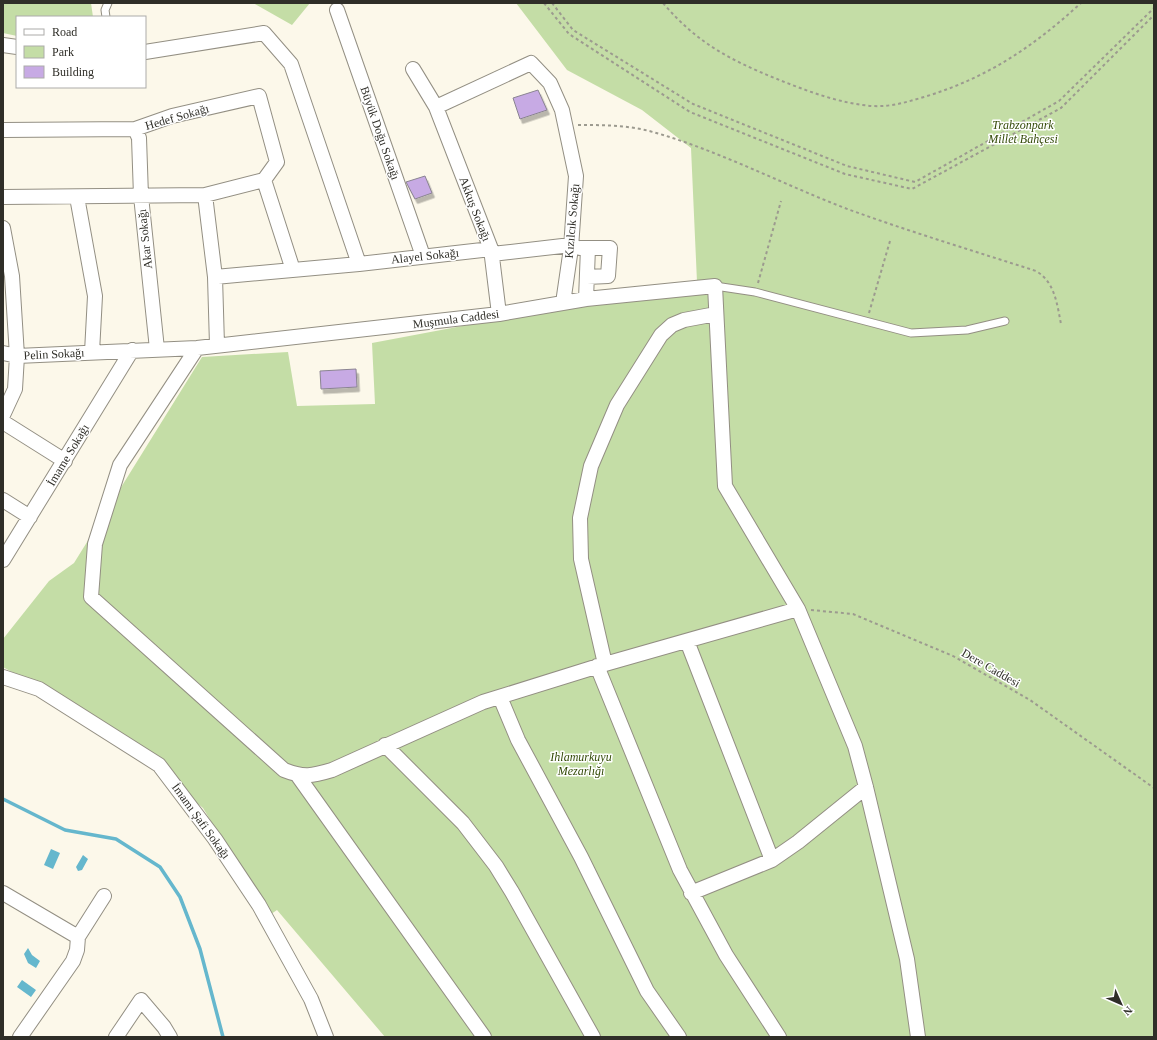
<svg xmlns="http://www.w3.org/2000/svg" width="1157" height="1040" viewBox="0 0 1157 1040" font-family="'Times New Roman',serif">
<defs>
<filter id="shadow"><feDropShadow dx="2.5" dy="4.5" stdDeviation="0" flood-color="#0004"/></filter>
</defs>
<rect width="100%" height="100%" fill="#fcf8ea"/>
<!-- green -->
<path fill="#c4dda6" d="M3 3H91L93 17H17V36L3 33Z
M253 3H310L292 25Z
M516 3H1154V1037H385L277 910 268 916 203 808 92 718 3 667V639L49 581 74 563 202 357 288 352 297 406 375 404 372 343 697 282 691 148 642 110 567 70Z"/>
<!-- water -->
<path fill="#65b7cd" d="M51 849 60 853 53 869 44 865Z
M83 855 88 859 82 870 78 871 76 867Z
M28 948 32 955 40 961 36 968 28 963 24 954Z
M22 980 36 990 31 997 17 987Z"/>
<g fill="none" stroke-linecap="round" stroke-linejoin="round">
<!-- stream -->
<path stroke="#65b7cd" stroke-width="3.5" d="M3 799 65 830 116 839 160 867 180 897 200 949 223 1037"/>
</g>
<!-- building -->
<path fill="#c7aae4" stroke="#8a8491" filter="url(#shadow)" d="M538 90 547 110 520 119 513 98Z
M425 176 432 193 415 199 406 182Z
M356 369 357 387 321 389 320 371Z"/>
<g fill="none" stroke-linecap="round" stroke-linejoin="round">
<defs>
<path id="lane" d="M106 17 105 10 108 3
M715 286 755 292 911 333 967 330 1005 321"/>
<path id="street" d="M337 10 423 256
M3 45 17 47
M413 69 436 107 491 249 499 314
M436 107 531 63 550 83 562 110 576 176 571 248 563 303
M135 129 139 138 141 196 157 349
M3 130 135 129 172 116 259 96 277 162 264 180 293 270
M205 195 264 180
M3 197 205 195 215 277 359 264 291 64 264 33 145 52
M77 197 95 296 92 352
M3 228 12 276 17 356 197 348 499 314 586 299 715 286 725 486 798 609 855 746 866 787 907 959 918 1037
M580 248H588L586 299
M492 254 571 245
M359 264 491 249
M215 277 217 345
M587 277 608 276 610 248H588
M197 348 120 465 95 544 91 597 284 770C304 778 312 776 332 770L483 702 605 664 798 609
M3 353 17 356 15 389 3 415
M3 422 65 461
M3 500 30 517
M3 560 132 350
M687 641 772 860
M605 664 581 559 580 518 591 466 617 405 661 335 672 325 684 320 716 314
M597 666 680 870 726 955 779 1037
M3 677 39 689 159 765 215 839 259 905 311 999 326 1037
M500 697 518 740 581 857 647 991 679 1037
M385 745 463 823 496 866 512 892 593 1037
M298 776 484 1037
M3 893 78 937
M691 893 772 860 798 842 866 787
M20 1037 73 961 77 950 78 937 104 896
M116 1037 141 1000 164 1027 170 1037"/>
</defs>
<!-- lane casing -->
<use href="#lane" stroke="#938f83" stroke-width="9"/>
<!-- street casing -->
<use href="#street" stroke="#938f83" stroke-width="16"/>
<!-- path -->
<path stroke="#9c9a8f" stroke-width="2" stroke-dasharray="3 3" stroke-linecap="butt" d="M544 3 569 34 690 112 845 174 912 189 1061 108 1154 15
M552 3 573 30 693 104 847 166 915 182 1059 101 1154 8
M663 3C697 43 730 60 777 79 807 91 841 104 873 106 891 107 907 102 924 97 987 78 1033 47 1081 3
M578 125C603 125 628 125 653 132 720 151 784 185 850 210 911 232 974 251 1036 271 1055 282 1057 304 1061 324
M758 283 781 201
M869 313 890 241
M811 610 853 614 953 656 1030 700 1154 788"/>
<!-- lane -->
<use href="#lane" stroke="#fff" stroke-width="7"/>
<!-- street -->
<use href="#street" stroke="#fff" stroke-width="14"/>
</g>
<g text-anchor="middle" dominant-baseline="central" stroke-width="3" stroke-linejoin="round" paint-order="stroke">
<!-- street labels -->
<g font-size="12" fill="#2f2e28" stroke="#fff">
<text transform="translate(177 117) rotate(-16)">Hedef Sokağı</text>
<text transform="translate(380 133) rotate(71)">Büyük Doğu Sokağı</text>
<text transform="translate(475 209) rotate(69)">Akkuş Sokağı</text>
<text transform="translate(572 221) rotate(-85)">Kızılcık Sokağı</text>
<text transform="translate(145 239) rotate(-96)">Akar Sokağı</text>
<text transform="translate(425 256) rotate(-6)">Alayel Sokağı</text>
<text transform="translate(456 319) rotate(-7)">Muşmula Caddesi</text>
<text transform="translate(54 354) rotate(-3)">Pelin Sokağı</text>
<text transform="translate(68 455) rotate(-59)">İmame Sokağı</text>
<text transform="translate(991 668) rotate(30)">Dere Caddesi</text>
<text transform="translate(201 821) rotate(54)">İmamı Şafi Sokağı</text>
</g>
<!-- park labels -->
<g font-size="12" font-style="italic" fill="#334a07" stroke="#fff">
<text x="1023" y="125">Trabzonpark<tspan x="1023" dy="14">Millet Bahçesi</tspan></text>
<text x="581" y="757">Ihlamurkuyu<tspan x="581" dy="14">Mezarlığı</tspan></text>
</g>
</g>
<!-- border -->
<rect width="1157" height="1040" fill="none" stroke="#2f2e28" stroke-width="8"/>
<!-- legend -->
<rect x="16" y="16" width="130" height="72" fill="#ffffff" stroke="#acaba9"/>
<rect x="24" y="29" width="20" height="6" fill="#ffffff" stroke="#acaba9"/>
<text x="52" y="36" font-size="12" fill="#2f2e28">Road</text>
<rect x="24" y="46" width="20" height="12" fill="#c4dda6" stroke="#acaba9"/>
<text x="52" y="56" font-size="12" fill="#2f2e28">Park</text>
<rect x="24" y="66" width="20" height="12" fill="#c7aae4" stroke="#acaba9"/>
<text x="52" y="76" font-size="12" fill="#2f2e28">Building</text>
<!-- north arrow -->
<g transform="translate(1121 1004) rotate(135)" stroke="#ffffff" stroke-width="3" paint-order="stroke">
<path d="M0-3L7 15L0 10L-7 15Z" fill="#2f2e28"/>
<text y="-6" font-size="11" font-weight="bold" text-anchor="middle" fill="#2f2e28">N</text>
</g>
</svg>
